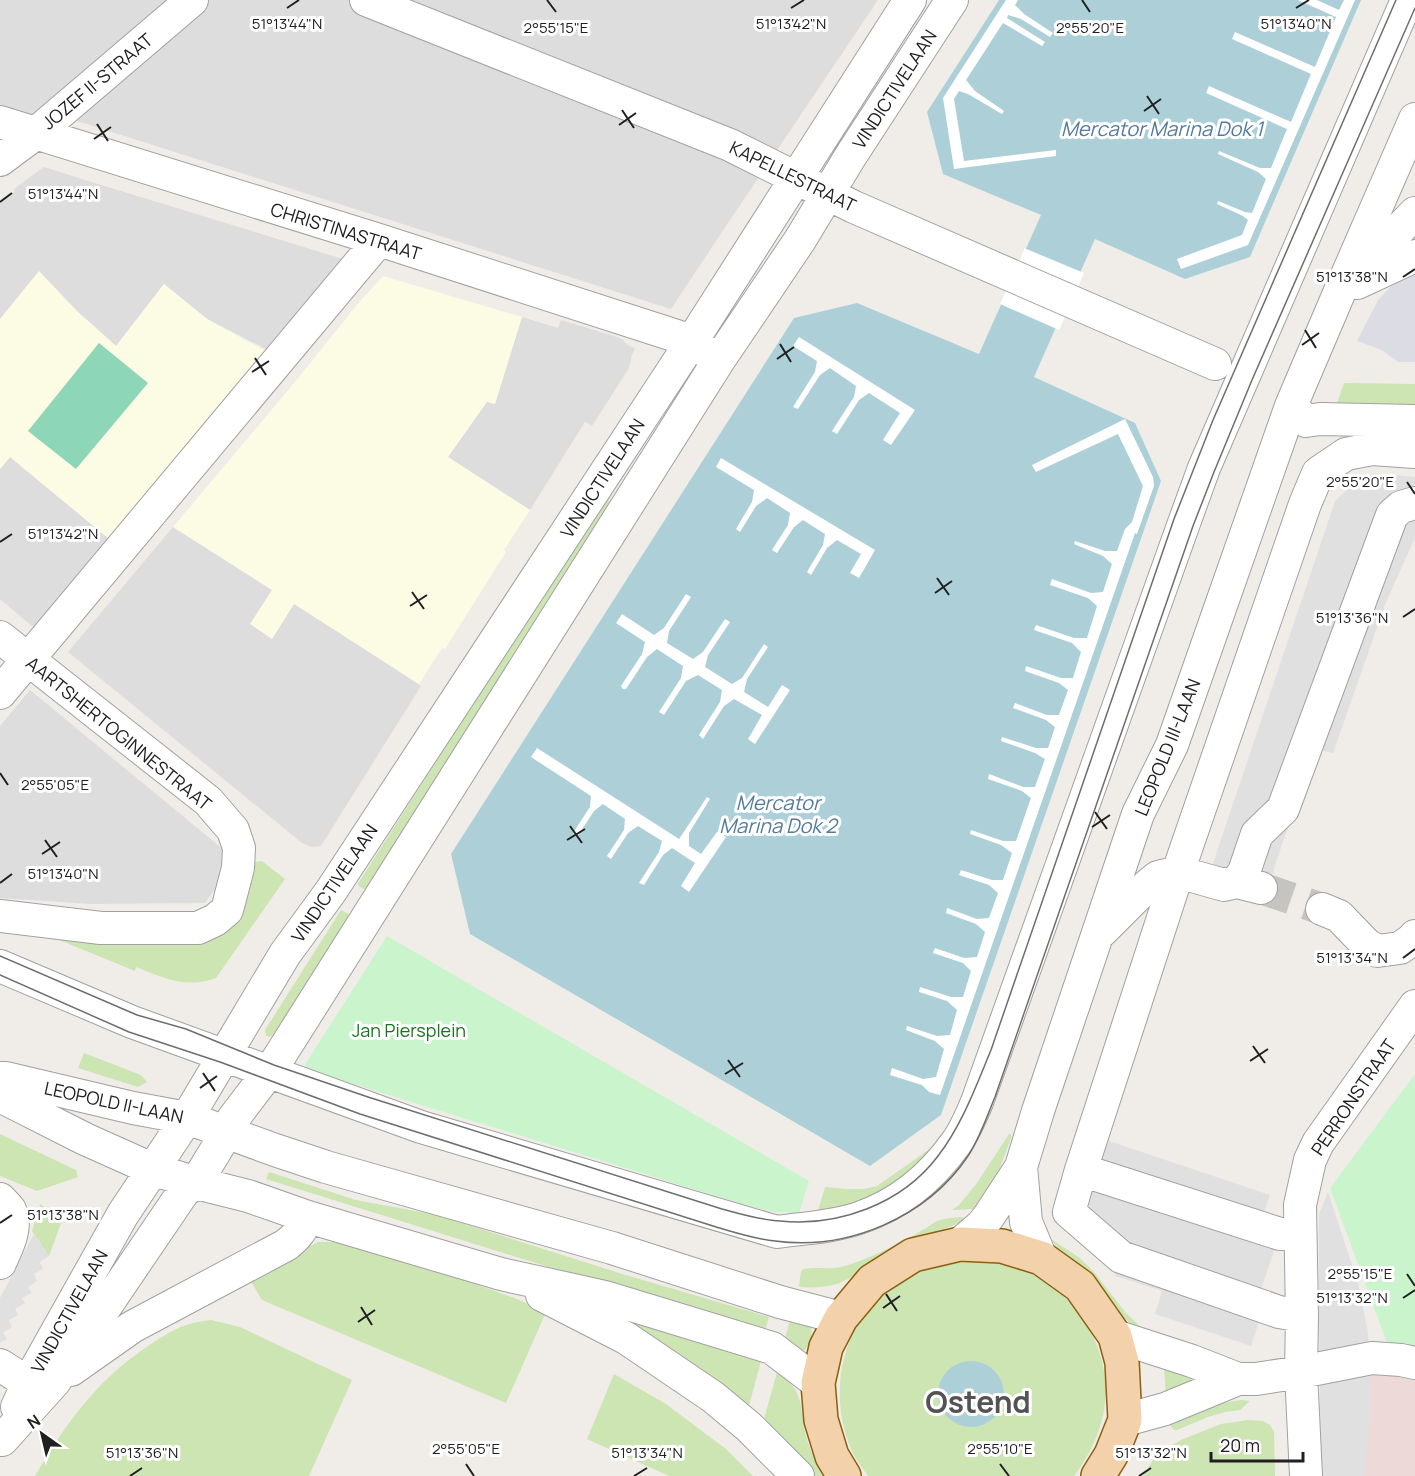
<svg xmlns="http://www.w3.org/2000/svg" width="1415" height="1476" viewBox="0 0 1415 1476" font-family="Manrope,sans-serif">
<rect width="100%" height="100%" fill="#f0ede8"/>
<!-- residential -->
<path fill="#dedddd" d="M0 0H878L728 223 671 309 77 121 25 115 0 133Z
M44 167 85 180 343 259 270 351 207 319 164 284 116 346 78 312 0 319V203L15 191 14 189Z
M522 317 558 328 561 320 617 337 623 340 629 346 635 348 632 355 629 368 592 426 585 422 530 510 447 457 487 401 495 403Z
M10 457 108 538 75 586 39 632 0 599V469Z
M173 527 272 590 275 634 294 603 421 686 321 846 312 847 302 843 68 652Z
M30 690 224 850 222 879 205 903 90 904 0 898V726Z"/>
<!-- commercial -->
<path fill="#eed9d9" d="M1378 1373 1415 1379V1476H1334V1388Z"/>
<!-- education -->
<path fill="#fcfbe4" d="M39 271 78 312 116 346 164 284 207 319 264 350 108 538 10 457 0 469V319Z
M383 276 522 317 495 404 487 402 448 457 530 510 504 550 506 552 445 649 442 648 419 684 294 604 272 639 250 624 272 590 173 527 290 388 356 306Z"/>
<!-- grass -->
<path fill="#cde4b3" d="M691 369V371L611 496 590 548 369 892 357 885 612 488Z
M1344 383 1415 384V405L1337 403Z
M262 861 285 879 216 978C186 989 164 978 136 967L135 971 52 937 179 939 250 867 255 862Z
M341 910 353 916 281 1028 270 1037 266 1036 265 1030Z
M84 1053 141 1075 147 1082 138 1087 78 1068Z
M0 1134 76 1170 78 1177 37 1191 0 1176Z
M1009 1134H1011V1138L990 1195 975 1209 952 1210 960 1204 977 1183Z
M934 1146 929 1158 874 1199 817 1214 825 1187 847 1189H864L877 1186Z
M269 1172 356 1200 437 1215 619 1273 769 1317 764 1334 266 1179Z
M40 1204 63 1218 49 1256 32 1231Z
M960 1217 966 1219C946 1231 925 1233 905 1242 896 1246 888 1250 880 1256 866 1266 854 1278 837 1284 826 1287 812 1288 800 1287L799 1286 801 1272 803 1269C814 1267 825 1269 836 1268 864 1263 913 1237 937 1221L944 1219Z
M1051 1239 1080 1258 1094 1272 1126 1313 1144 1330C1134 1327 1127 1321 1119 1313L1058 1249Z
M318 1242H357L517 1299 546 1312 506 1403 262 1300 249 1278Z
M951 1260C976 1261 1001 1259 1024 1269 1077 1292 1114 1351 1104 1410 1100 1434 1089 1456 1074 1476H868C860 1465 852 1454 848 1441 825 1376 851 1304 912 1273 925 1266 938 1263 951 1260Z
M610 1314 761 1361 747 1413Z
M211 1320 240 1327 352 1380 309 1476H35C67 1422 96 1381 148 1346 161 1337 174 1329 189 1324 196 1322 204 1321 211 1320Z
M790 1320 810 1324C814 1332 810 1347 802 1352L784 1342Z
M1164 1367 1197 1377 1199 1382 1166 1396Z
M778 1369C784 1376 791 1382 796 1391 803 1404 802 1418 805 1432 809 1448 815 1462 823 1476H810L762 1426Z
M614 1374 666 1404 726 1449 753 1476H669L587 1439Z
M1241 1400 1250 1401 1240 1410 1225 1412 1208 1417 1177 1430H1174L1168 1423 1211 1405Z
M1248 1420 1263 1421 1270 1425 1274 1432 1275 1476H1143L1151 1463 1159 1453 1181 1440 1221 1424Z"/>
<!-- park -->
<path fill="#caf4cc" d="M387 936 809 1181 799 1213 775 1212 748 1206 305 1069 306 1063Z
M1415 1074V1349L1387 1343 1330 1188Z"/>
<!-- pitch -->
<path fill="#8ed6b8" d="M99 343 148 383 76 469 28 431Z"/>
<!-- parking -->
<path fill="#e0e0e0" d="M1375 473 1415 477V538L1386 602 1333 753 1315 749 1274 868V874L1267 872 1256 904 1205 887 1335 501 1351 486Z
M1106 1140 1270 1195 1262 1218 1275 1248 1260 1292 1275 1299 1273 1327 1259 1322 1251 1346 1155 1314 1162 1291 1116 1276 1108 1262 1075 1233Z
M1328 1192 1358 1283 1368 1332 1370 1372V1416L1364 1476H1321L1319 1321V1214Z
M34 1234 49 1256 40 1262 43 1269 34 1274 37 1281 28 1287 32 1293 22 1298 25 1303 15 1309 18 1315 9 1320 12 1327 3 1333 7 1339 0 1343V1298Z"/>
<!-- plaza -->
<path fill="#dcdce5" d="M1415 268V362H1398L1382 350 1357 341 1378 300 1403 274Z"/>
<!-- water -->
<path fill="#add0d8" d="M999 0H1361L1250 257 1185 279 1095 239 1034 377 1135 423 1161 481 941 1115 870 1166 470 934 451 854 794 318 857 303 979 354 1041 215 943 174 927 112Z
M938 1394a33 33 0 1 1 66 0a33 33 0 1 1-66 0Z"/>
<!-- pier -->
<path fill="#fff" d="M1006 0H1018L1015 5 1024 14 1053 33 1050 37 1021 19 1008 15 1007 18 1045 42 1042 46 1003 23 966 80 975 91 1004 111 1002 114 968 94 959 91 954 99 964 161 1056 150V156L954 169 943 98Z
M1298 0H1317L1339 10 1344 0H1355L1248 245 1181 269 1177 259 1242 235 1248 220 1243 216 1217 204 1218 201 1245 212 1252 213 1266 179 1258 172 1218 154 1219 151 1260 168H1271L1287 129 1206 93 1209 86 1291 122 1311 74 1232 39 1235 32 1315 67 1336 17Z
M1024 248 1084 273 1059 330 1000 304 1024 250Z
M799 337 915 410 891 445 883 440 900 413 869 393 859 400 837 434 832 431 854 397 856 386 830 368 820 375 798 409 793 407 815 372 817 361 793 346Z
M1125 419 1153 477 1154 486 1137 534 1135 533 940 1095 929 1092 922 1085 890 1075 892 1068 923 1079 936 1077 944 1049 935 1041 906 1030 907 1026 937 1036 950 1035 957 1010 947 1001 919 992 920 987 951 997H963L971 971 963 963 933 953 935 948 964 958 977 957 985 932 976 924 946 913 947 908 977 919 989 918 998 893 989 885 959 875 961 870 992 880H1003L1012 853 1001 845 970 834 971 830 1003 841H1016L1031 798 1022 791 988 779 989 774 1023 787H1035L1045 759 1035 753 1001 741 1002 737 1036 748H1048L1055 727 1046 720 1013 708 1015 703 1047 715H1059L1068 690 1059 683 1025 671 1026 666 1061 678H1073L1081 652 1072 643 1034 630 1036 625 1074 638H1087L1097 606 1088 598 1050 585 1052 579 1091 593 1103 592 1112 564 1103 556 1074 544 1075 541 1105 551H1117L1125 529 1132 522 1143 486 1118 434 1036 472 1032 465Z
M721 458 875 550 859 578 850 573 861 554 837 540 827 548 811 575 807 572 823 545 825 534 803 520 794 527 777 553 772 550 788 525 790 513 767 498 756 506 740 532 736 529 752 502 754 490 716 467Z
M686 594 691 597 669 631 667 643 693 659 703 652 725 619 730 622 708 655 705 667 732 684 742 678 764 644 768 647 747 679 744 692 768 707 782 685 790 690 755 744 748 739 762 715 734 699 724 706 703 739 699 735 720 702 722 690 698 675 686 681 664 715 659 712 681 678 683 666 657 649 647 657 626 689H623L621 686 642 654 645 642 616 623 622 614 654 635 664 628Z
M537 748 679 839 707 797 710 799 689 833V846L701 854 717 832 726 837 689 892 681 886 695 863 672 848 663 855 644 885 639 883 659 852 662 841 638 826 628 833 611 859 607 856 624 830 625 819 603 804 594 811 577 837 573 833 590 807 591 796 531 757Z"/>
<g fill="none" stroke-linecap="round" stroke-linejoin="round">
<!-- minor-tunnel -->
<path stroke="#c6c4c0" stroke-width="32" stroke-dasharray="32 16" stroke-linecap="butt" d="M1261 888 1322 909"/>
<defs>
<path id="minor" d="M366 0 730 145 854 207 1215 364
M0 122 379 240 692 341 708 353
M0 160 35 134 192 0
M1355 275 1415 213
M1357 283 1415 256
M1291 406 1306 421 1320 419 1415 421
M0 637 208 801 233 830 239 848 238 868 227 910 215 920 198 928H101L0 916
M0 693 379 240
M1237 882 1244 872 1257 834 1283 809 1392 515 1401 507 1415 503
M1322 909 1339 916 1366 944 1377 951 1400 948 1413 939 1415 936
M1102 931 1147 886 1158 877 1178 872 1224 885 1237 882 1261 888
M0 966 132 1022 421 1127 777 1232C804 1228 833 1227 859 1218 900 1204 931 1178 956 1143 965 1131 971 1116 977 1102L1184 523 1204 468 1407 0
M0 1078H6L133 1108 187 1118 275 1150 326 1167 612 1248 780 1302 841 1318
M0 1096 85 1139 152 1169 196 1183 248 1196 308 1217 501 1274 605 1297 772 1348 818 1383
M1021 1167 1026 1222 1041 1258
M1081 1170 1178 872 1305 504 1318 473 1346 454 1372 449 1415 452
M0 1199C3 1202 8 1207 10 1210 18 1228 7 1247 0 1263
M1300 1234H1280L1081 1170 1069 1212 1121 1257 1279 1312 1302 1316
M960 1244 981 1226 989 1216 1021 1167 1038 1111 1138 814 1172 745 1291 406 1340 291 1415 119
M542 1295 626 1338 713 1397 749 1427 798 1476
M1115 1336 1192 1361 1238 1379H1256L1301 1372 1372 1358 1401 1360 1415 1363
M0 1365 28 1383
M71 1370 132 1327 286 1245C297 1237 302 1229 308 1217
M17 1407 28 1383 123 1214 187 1118 285 954 331 891 692 341 910 0
M1125 1420 1165 1409 1238 1379
M2 1440 55 1381 184 1191 196 1183 227 1132 233 1119 274 1065 719 360 800 240 850 157 952 0
M1306 1476 1301 1372 1302 1316 1300 1205 1310 1160 1318 1143 1415 1006"/>
<path id="major" d="M844 1476 832 1456 821 1420 818 1383 826 1347 841 1318 872 1281 913 1255 960 1244 1002 1246 1041 1258 1080 1286 1115 1336 1122 1362 1125 1420 1111 1455 1098 1476"/>
</defs>
<!-- minor casing -->
<use href="#minor" stroke="#a1a1a1" stroke-width="34"/>
<!-- major casing -->
<use href="#major" stroke="#8c6010" stroke-width="36"/>
<!-- minor -->
<use href="#minor" stroke="#fff" stroke-width="32"/>
<!-- major -->
<use href="#major" stroke="#f3d1aa" stroke-width="33"/>
<!-- tram -->
<path stroke="#6e6e6e" stroke-width="1.5" d="M0 956 137 1015 186 1029 274 1065 368 1097 722 1209C741 1214 760 1220 780 1221 838 1227 902 1204 938 1156 962 1125 976 1086 991 1050L1174 519 1213 420 1396 0
M0 975 129 1032 220 1062 360 1114 713 1226C733 1232 754 1239 775 1241 848 1251 927 1217 968 1156 980 1138 987 1116 995 1097L1193 526 1214 472 1252 380 1415 8"/>
</g>
<!-- ticks -->
<path fill="none" stroke="#202020" stroke-width="2" d="M547 0 556 12M1082 0 1090 12M287 8 299 0M791 8 804 0M1296 8 1309 0M1147 96 1159 114M622 110 634 128M1144 111 1161 99M97 124 108 141M619 125 636 113M94 139 111 127M0 202 12 193M1403 277 1415 269M1305 330 1316 348M780 344 791 362M1302 345 1319 333M255 358 266 375M777 359 794 347M252 372 269 361M1407 482 1415 494M0 542 12 534M937 578 949 595M412 592 424 609M935 593 952 581M410 606 427 595M1403 617 1415 609M0 773 8 785M1095 812 1107 829M570 826 582 843M1092 827 1110 815M45 840 57 857M567 840 585 829M42 854 60 842M0 883 12 874M1403 958 1415 949M1253 1046 1265 1063M728 1060 740 1077M1250 1061 1268 1049M203 1073 215 1091M725 1074 743 1063M200 1088 217 1076M0 1223 12 1215M1407 1274 1415 1286M886 1294 897 1311M1403 1298 1415 1290M361 1307 372 1325M883 1308 900 1296M358 1322 375 1310M466 1464 474 1476M1000 1464 1009 1476M130 1476 142 1468M634 1476 647 1468M1139 1476 1151 1468"/>
<g text-anchor="middle" dominant-baseline="central" stroke-width="6" stroke-linejoin="round" paint-order="stroke">
<!-- street labels -->
<g font-size="18" fill="#202020" stroke="#fff">
<text transform="translate(97 81) rotate(-40)">JOZEF II-STRAAT</text>
<text transform="translate(894 89) rotate(-57)">VINDICTIVELAAN</text>
<text transform="translate(793 176) rotate(26)">KAPELLESTRAAT</text>
<text transform="translate(346 231) rotate(17)">CHRISTINASTRAAT</text>
<text transform="translate(602 478) rotate(-57)">VINDICTIVELAAN</text>
<text transform="translate(119 733) rotate(39)">AARTSHERTOGINNESTRAAT</text>
<text transform="translate(1167 747) rotate(-68)">LEOPOLD III-LAAN</text>
<text transform="translate(334 883) rotate(-56)">VINDICTIVELAAN</text>
<text transform="translate(1353 1097) rotate(-56)">PERRONSTRAAT</text>
<text transform="translate(114 1102) rotate(12)">LEOPOLD II-LAAN</text>
<text transform="translate(69 1311) rotate(-61)">VINDICTIVELAAN</text>
</g>
<!-- park labels -->
<g font-size="18" fill="#18751d" stroke="#fff">
<text x="409" y="1030">Jan Piersplein</text>
</g>
<!-- water labels -->
<g font-size="20" font-style="italic" fill="#537a9f" stroke="#fff">
<text x="1162" y="128">Mercator Marina Dok 1</text>
<text x="778" y="802">Mercator<tspan x="778" dy="23">Marina Dok 2</tspan></text>
</g>
<!-- town labels -->
<g font-size="30" font-weight="bold" fill="#535353" stroke="#fff">
<text x="978" y="1401">Ostend</text>
</g>
</g>
<g font-size="15" text-anchor="middle" fill="#202020" stroke="#fff" stroke-width="6" stroke-linejoin="round" paint-order="stroke">
<text x="287" y="29">51°13'44"N</text>
<text x="791" y="29">51°13'42"N</text>
<text x="1296" y="29">51°13'40"N</text>
<text x="556" y="33">2°55'15"E</text>
<text x="1090" y="33">2°55'20"E</text>
<text x="63" y="199">51°13'44"N</text>
<text x="1352" y="282">51°13'38"N</text>
<text x="1360" y="487">2°55'20"E</text>
<text x="63" y="539">51°13'42"N</text>
<text x="1352" y="623">51°13'36"N</text>
<text x="55" y="790">2°55'05"E</text>
<text x="63" y="879">51°13'40"N</text>
<text x="1352" y="963">51°13'34"N</text>
<text x="63" y="1220">51°13'38"N</text>
<text x="1360" y="1279">2°55'15"E</text>
<text x="1352" y="1303">51°13'32"N</text>
<text x="466" y="1454">2°55'05"E</text>
<text x="1000" y="1454">2°55'10"E</text>
<text x="142" y="1458">51°13'36"N</text>
<text x="647" y="1458">51°13'34"N</text>
<text x="1151" y="1458">51°13'32"N</text>
</g>
<!-- north arrow -->
<g transform="translate(42 1434) rotate(326)" stroke="#ffffff" stroke-width="4.5" paint-order="stroke">
<path d="M0-4.5L10 22L0 15L-10 22Z" fill="#202020"/>
<text y="-9" font-size="16" font-weight="bold" text-anchor="middle" fill="#202020">N</text>
</g>
<!-- scale -->
<path d="M1211 1452v9h92v-9" fill="none" stroke="#202020" stroke-width="3"/>
<text x="1220" y="1452" font-size="18" fill="#202020" stroke="#ffffff" stroke-width="4.5" paint-order="stroke">20 m</text>
</svg>
